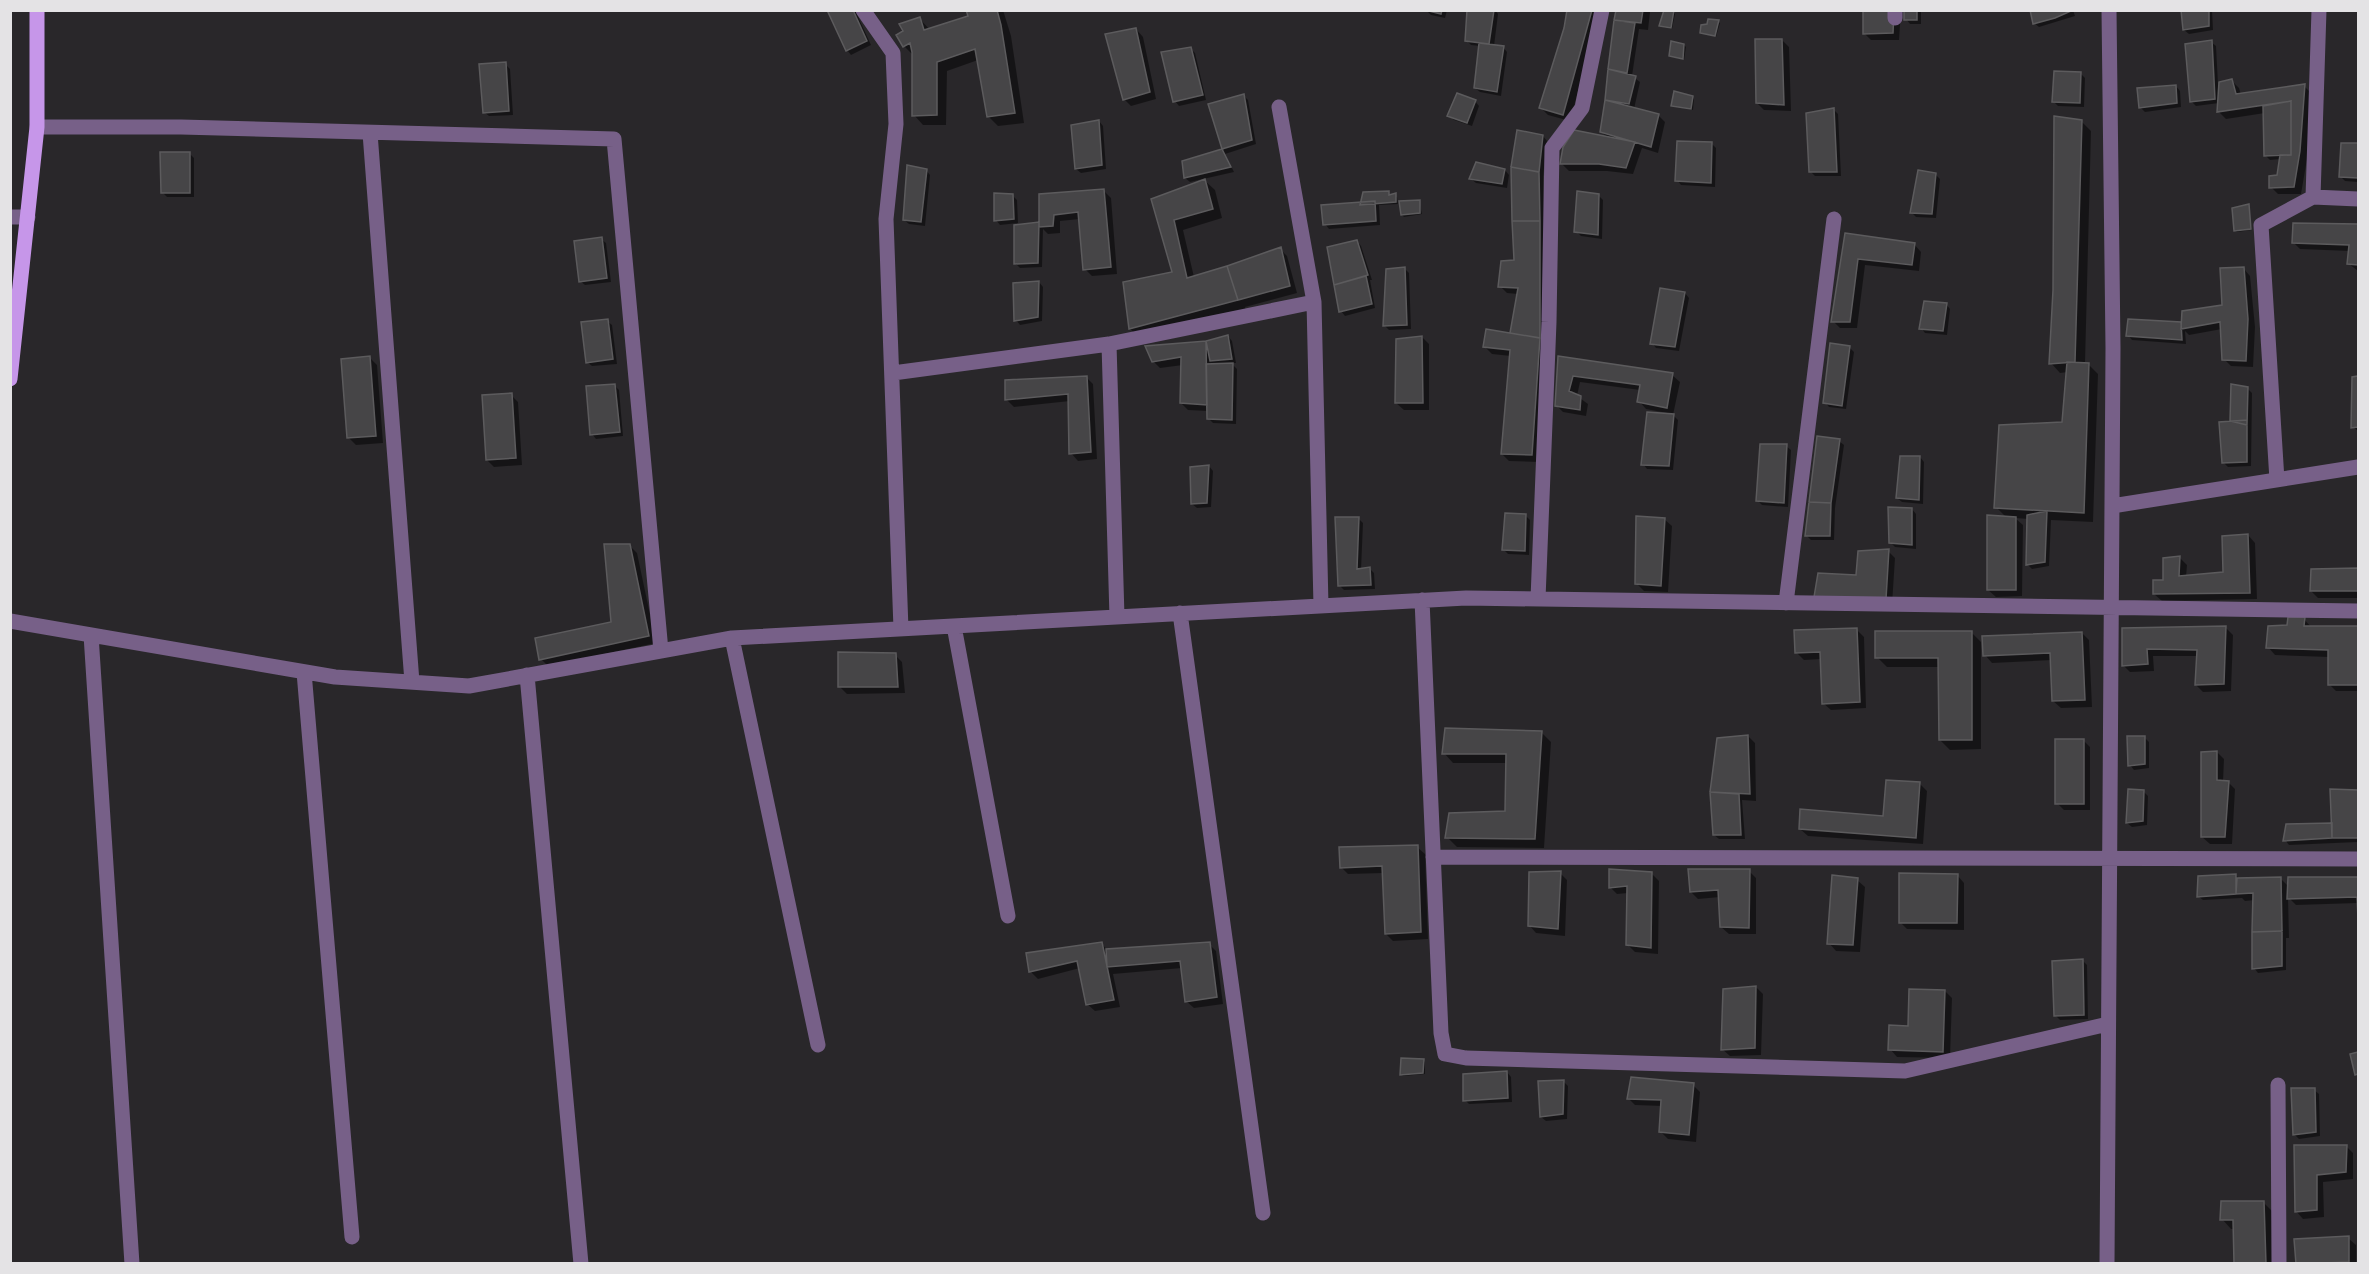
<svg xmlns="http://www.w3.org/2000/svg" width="2369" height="1274" viewBox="0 0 2369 1274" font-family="Helvetica,sans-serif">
<rect width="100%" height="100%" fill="#29272a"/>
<!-- shadow -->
<path fill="#0007" d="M828 10H855L871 45 851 55 847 50Z
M968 10H1003L1011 36 1024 123 998 126 988 116 978 60 947 71 946 125H923L914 115V56L904 46 920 19 930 30 970 17Z
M1426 10H1447L1445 18 1431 15Z
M1469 10H1495L1498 14 1494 46 1503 47 1507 52 1501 96 1480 92 1475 88 1480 46 1471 45 1467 41Z
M1568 10H1600L1570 121 1548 115 1541 108 1566 28Z
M1617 10 1650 12 1648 30 1639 29 1632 76 1640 82 1634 109 1658 115 1665 122 1658 153 1642 148 1633 174 1607 171H1569L1562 164 1609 139 1602 132Z
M1901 10 1899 40H1871L1864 33Z
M1905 10H1921V24H1910L1906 19Z
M2031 10H2073L2075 16 2039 27 2034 23Z
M2183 10H2212L2213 30 2189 34 2184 30Z
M1674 12 1675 14 1672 29 1663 27 1661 25Z
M1718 22 1720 23 1716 37 1702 33Z
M1136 29 1143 37 1156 99 1131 106 1124 99Z
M1782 40 1789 47 1791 111 1764 110 1757 103Z
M2211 42 2216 46 2218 84 2232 81 2239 88 2241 95 2304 86 2311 93 2307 159 2301 194H2278L2271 187 2278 176 2281 159 2270 160 2265 155V113L2226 119 2219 112V103L2196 106 2191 101Z
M1684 45 1686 47 1684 60 1670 56Z
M1190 48 1195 53 1206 100 1179 106 1175 101Z
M505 64 510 69 513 115 489 116 484 112Z
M2081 74 2085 78 2084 107 2058 106 2053 101Z
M2176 86 2180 91 2181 107 2145 112 2140 107Z
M1244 96 1248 100 1256 144 1225 154 1234 172 1203 179 1215 190 1222 218 1183 230 1194 277 1280 249 1287 256 1297 293 1245 307 1246 310 1140 338 1130 329 1124 283 1174 273 1153 200 1204 181 1203 179 1190 182 1185 178 1184 162 1224 150 1210 105Z
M1692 97 1694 99 1693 110 1673 105Z
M1475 101 1479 106 1472 126 1454 120 1449 116Z
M1834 110 1838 114 1841 176H1815L1810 171Z
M1099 121 1103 126 1106 169 1081 173 1076 169Z
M2081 121 2091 131 2085 364H2088L2098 374 2093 522 2051 520 2049 566 2032 569 2027 564 2029 519 2015 518 2023 525 2022 596 1996 597 1988 590 2006 517 1996 507 2063 424 2068 372 2060 373 2051 363Z
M1543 136 1547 141 1543 177 1544 227 1539 462 1509 461 1502 454 1511 356 1492 354 1485 347 1511 335 1518 294 1507 293 1500 286 1516 261Z
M1712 144 1716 148 1715 187 1681 185 1677 180Z
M2343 145H2358V182L2345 181 2341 177Z
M189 153 194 158V197H167L163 193Z
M926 170 930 175 925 226 909 224 904 220Z
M1505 170 1509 175 1507 188 1476 183 1471 179Z
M1935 174 1940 179 1936 218 1916 217 1912 213Z
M1104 191 1111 198 1117 274 1092 276 1085 269 1080 219 1060 221V233L1048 234 1043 229 1042 267 1020 268 1016 264 1038 224 1040 226V195Z
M1388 192 1390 196 1397 197 1398 204 1379 205 1380 225 1329 229 1325 224Z
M1012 195 1017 200 1018 223 1000 225 996 220Z
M1599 196 1603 200 1602 239 1581 236 1576 231Z
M1419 201 1422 214 1404 217 1402 215Z
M2248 206 2252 230 2237 232 2235 231Z
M2294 225 2358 226V271L2349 264 2350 251 2300 249 2293 242Z
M1846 235 1914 244 1921 252 1919 271 1865 265 1857 328H1840L1833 321Z
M601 239 606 243 611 282 585 285 580 281Z
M1357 241 1361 246 1372 280H1370L1375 308 1345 316 1341 311 1329 248Z
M2243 268 2250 276 2255 327 2253 367 2231 366 2224 359 2222 329 2189 335 2185 331 2186 344 2132 340 2128 335 2180 324 2182 326 2224 306Z
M1405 269 1409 273 1411 329 1389 330 1385 326Z
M1039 282 1043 287 1042 321 1020 325 1016 320Z
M1685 293 1689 298 1679 351 1656 348 1652 343Z
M1946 304 1950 309 1947 335 1925 333 1921 328Z
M607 321 612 325 617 364 592 366 587 362Z
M1228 336 1232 341 1236 363H1231L1237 369 1236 424 1213 423 1209 419 1208 411 1188 410 1181 403 1183 365 1160 368 1153 361 1147 347 1206 342Z
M1422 337 1429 344V410H1404L1396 403Z
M1849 347 1854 352 1846 409 1829 407 1825 402Z
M1560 357 1672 375 1680 382 1673 415 1678 420 1673 470 1647 469 1643 464 1667 413 1646 409 1639 401 1640 390 1580 382 1577 396 1588 404 1586 416 1563 412 1556 405Z
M370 358 377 365 383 443 356 445 349 438Z
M1086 377 1093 384 1097 459 1078 461 1071 453 1070 401 1014 407 1007 400Z
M2354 378H2358V431L2353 427Z
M614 385 619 390 623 436 596 439 592 434Z
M2247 388 2252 393 2251 466 2228 467 2223 462 2232 422Z
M511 395 518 402 522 465 494 467 487 460Z
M1839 441 1844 445 1835 508 1834 540H1811L1806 535Z
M1786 446 1791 450 1788 507 1762 505 1758 501Z
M1920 457 1924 462 1923 504 1902 502 1897 498Z
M1209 466 1213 471 1211 507 1197 508 1192 504Z
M1912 509 1916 514V549L1895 547 1891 543Z
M1525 515 1530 520 1529 555 1508 554 1504 550Z
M1358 518 1363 523 1361 570 1370 569 1374 573 1375 589 1344 590 1340 586Z
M1664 519 1672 526 1668 592 1644 591 1636 583Z
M2248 535 2255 543 2257 599 2162 601 2154 594 2165 581 2164 559 2180 558 2187 565 2186 577 2225 573Z
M630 546 637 553 656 643 548 666 541 659 613 623Z
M1888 551 1895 558 1892 605 1858 577Z
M2358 569V598H2318L2311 591 2312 571Z
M2304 619 2311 627 2358 628V691H2336L2329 684V657L2275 655 2268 647 2288 627Z
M2226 628 2233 635 2231 691 2203 692 2196 685 2198 656H2153L2154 671 2130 672 2123 665V630Z
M1857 630 1864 637 1866 708 1831 710 1823 703 1822 659 1804 660 1797 653Z
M1971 632 1981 642V749L1950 750 1940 740V667H1887L1877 657Z
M2082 633 2089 640 2092 707 2061 708 2053 701 2052 660 1992 663 1985 655Z
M895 655 902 662 905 693 847 694 840 687Z
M1541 732 1551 742 1544 848 1457 847 1447 837 1507 812 1508 763H1453L1444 753Z
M1748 736 1755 743 1756 801 1742 800 1745 839H1719L1714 835 1712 792 1718 739Z
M2144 737 2149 742V768L2134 770 2130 765Z
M2083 740 2090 747V810H2064L2057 803Z
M2217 752 2224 759 2223 782H2228L2235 789 2232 844H2210L2202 837Z
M1920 784 1927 791 1923 844 1808 836 1800 829 1885 817Z
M2332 790 2358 792V842L2289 845 2285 840 2333 825Z
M2143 791 2148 796 2147 825 2132 827 2127 823Z
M1417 847 1425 854 1428 939 1393 941 1386 934 1384 873 1348 874 1341 867Z
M1749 871 1756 878V934H1729L1721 927 1720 897 1698 899 1691 892Z
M1560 873 1567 880 1565 936 1536 933 1529 925Z
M1651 873 1659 881 1658 954 1635 952 1628 945V893L1617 894 1610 887Z
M1957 875 1964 883V930L1907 929 1900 922Z
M2236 875 2240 880 2280 878 2289 887V878L2358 879V907V903L2296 905 2288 897 2289 938H2286V970L2258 973 2254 968 2255 900 2245 901 2242 898 2203 900 2198 896Z
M1857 880 1865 887 1860 952 1836 951 1829 943Z
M1102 944 1108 951 1209 944 1216 951 1223 1004 1194 1008 1186 1001 1182 968 1113 974 1120 1007 1095 1011 1087 1004 1080 968 1038 979 1031 972Z
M2083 961 2087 965 2088 1019 2060 1020 2055 1015Z
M1756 987 1763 994 1761 1055 1730 1056 1722 1049Z
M1945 991 1952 998 1950 1058 1897 1057 1890 1049Z
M1423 1060 1425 1062V1074L1403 1076 1401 1074Z
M1507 1072 1511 1077 1512 1102 1469 1104 1465 1100Z
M1563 1081 1568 1086 1567 1119 1546 1121 1541 1117Z
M1693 1085 1700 1092 1696 1142 1668 1139 1661 1132 1662 1106 1635 1105 1628 1098Z
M2314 1090 2319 1094 2320 1136 2299 1139 2294 1134Z
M2296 1146H2346L2353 1153V1179L2323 1182 2324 1217 2303 1219 2296 1211Z
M2263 1202 2273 1212 2274 1264H2235V1229H2231L2222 1219Z
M2348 1238 2356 1245V1264H2297Z"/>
<!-- building -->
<path fill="#464547" stroke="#5c5b5d" stroke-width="1.5" d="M827 10H853L867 41 846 51Z
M966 10H997L1001 25 1015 113 987 117 975 49 937 62V115L912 116V52L910 43 903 47 896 35 903 31 899 24 920 17 924 30 968 16Z
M1425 10H1442L1441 14Z
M1467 10H1494L1489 44 1465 41Z
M1567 10H1592L1563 115 1539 108 1564 28Z
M1616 10H1643L1641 23 1614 20Z
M1664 10H1674L1671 28 1659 26Z
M1863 10H1894L1893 33 1863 34Z
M1904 10H1917V20H1904Z
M2030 10H2071V11L2055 18 2033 24Z
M2181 10H2209V26L2183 30Z
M1708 19 1719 20 1715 36 1700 33 1701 25 1707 24Z
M1614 20 1635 23 1627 73 1608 69Z
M1136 28 1150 92 1123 100 1105 34Z
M1755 39H1782L1784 105 1756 103Z
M2212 40 2215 99 2190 102 2185 44Z
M1671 41 1684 44 1683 59 1669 56Z
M1479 43 1504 46 1497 92 1474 88Z
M1191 47 1203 95 1173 102 1161 52Z
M506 62 509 111 483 113 479 64Z
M1608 69 1636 76 1629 104 1605 100Z
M2054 71 2081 72 2080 103 2052 102Z
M2232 79 2236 94 2305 84 2300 151 2294 187 2269 188V176L2277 175 2280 155H2291V101L2217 112 2219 82Z
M2176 85 2177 103 2139 108 2137 88Z
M1674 91 1693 96 1691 109 1671 106Z
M1457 93 1476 100 1467 123 1447 116Z
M1244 94 1252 140 1222 149 1208 104Z
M1605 100 1659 114 1651 147 1600 132Z
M2291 101V155L2264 156 2263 106Z
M1834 108 1837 172H1809L1806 113Z
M2054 116 2082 120 2075 362 2049 364 2053 290Z
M1099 120 1102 165 1075 169 1071 125Z
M1517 130 1543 135 1539 172 1511 167Z
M1574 130 1635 142 1626 168 1599 164H1560L1563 147Z
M1677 141 1712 142 1711 183 1675 181Z
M2341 143H2358V178L2339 177Z
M1222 149 1231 167 1184 178 1182 161Z
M160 152H190V193H161Z
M1476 162 1505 169 1502 184 1469 179Z
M907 165 927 169 921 222 903 220Z
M1511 167 1539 172 1540 221H1512Z
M1918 170 1936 173 1932 214 1910 213Z
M1205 179 1213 209 1174 220 1187 278 1227 266 1238 300 1129 329 1123 282 1172 272 1151 199Z
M1104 189 1111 267 1083 270 1078 212 1054 215 1053 226 1039 227V194Z
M1389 191V195L1396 193V202L1360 205 1363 192Z
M1577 191 1599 194 1598 235 1574 232Z
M994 193 1013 194 1014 219 994 221Z
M1420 200V213L1401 215 1399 201Z
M1375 201 1376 221 1323 225 1321 205Z
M2249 204 2251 229 2234 231 2232 208Z
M1512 221H1540V338L1510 333 1518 288 1498 287 1501 261 1514 260Z
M1039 222 1038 263 1014 264V225Z
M2293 223 2358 224V265L2347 264 2349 245 2292 243Z
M1845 233 1915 243 1912 265 1858 259 1850 322H1831Z
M602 237 607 278 579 282 574 241Z
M1357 240 1368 275 1334 285 1327 247Z
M1281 247 1290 286 1238 300 1227 266Z
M1405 267 1407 325 1383 326 1386 269Z
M2244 267 2248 319 2246 361 2222 360 2220 322 2181 329 2182 311 2222 305 2220 268Z
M1366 276 1372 304 1339 312 1334 285Z
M1039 281 1038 317 1014 321 1013 283Z
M1660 288 1685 292 1675 347 1650 344Z
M1924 301 1947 303 1943 331 1919 329Z
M608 319 613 359 586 363 581 322Z
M2128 319 2181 322 2182 340 2126 336Z
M1486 329 1540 338 1532 455 1501 454 1510 350 1483 347Z
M1228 335 1232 359 1210 361 1206 341Z
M1422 336 1423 403H1395L1396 339Z
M1206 341 1207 405 1180 403 1181 357 1152 362 1145 346Z
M1830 343 1850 346 1842 406 1823 403Z
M370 356 376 436 347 438 341 359Z
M1558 356 1673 373 1667 408 1637 402 1640 385 1573 376 1569 391 1581 396 1580 410 1555 406Z
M2067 362 2089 363 2084 513 1994 508 1999 425 2062 422Z
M1233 363 1232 420 1207 419 1206 364Z
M1087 376 1091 452 1069 454 1068 394 1005 400V380Z
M2358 376V427L2351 428 2352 377Z
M615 384 620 432 590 435 586 386Z
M2231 384 2248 387 2247 425 2230 421Z
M512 393 516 458 486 460 482 395Z
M1647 412 1674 414 1669 466 1641 465Z
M2247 420V462L2222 463 2219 422Z
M1817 436 1840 439 1831 503 1809 502Z
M1760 444H1787L1784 503 1756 501Z
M1900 456H1920L1919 500 1896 498Z
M1209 465 1207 503 1191 504 1190 467Z
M1809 502 1831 503 1830 536H1805Z
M1888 507 1912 508V545L1889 543Z
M2047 511 2045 562 2026 565 2027 515Z
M1505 513 1526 514 1525 551 1502 550Z
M1987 515 2016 517V590H1987Z
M1636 516 1665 518 1661 586 1635 584Z
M1335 517H1359L1357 569 1370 567 1371 585 1338 586Z
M2248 534 2250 593 2153 594V580H2163V558L2180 556 2179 576 2223 572 2222 536Z
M604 544H630L649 636 539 660 535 638 611 622Z
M1889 549 1886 599 1814 597 1818 573 1856 575 1858 551Z
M2358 568V591H2310L2311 569Z
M2288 617H2305L2304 626H2358V685H2328V650L2266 648 2268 626 2287 625Z
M2226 626 2224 684 2195 685 2197 650 2147 649 2148 664 2122 666V628Z
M1857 628 1860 702 1822 704 1820 652 1795 653 1794 630Z
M1875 631H1972V740H1939L1938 658H1875Z
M2082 632 2085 700 2052 701 2050 653 1983 656 1982 636Z
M838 652 896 653 898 687H838Z
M1445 728 1542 731 1535 839 1445 838 1449 813 1505 811 1506 754H1442Z
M1748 735 1750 794 1710 792 1717 738Z
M2127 736H2145V764L2128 766Z
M2055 739H2084V804H2055Z
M2217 751V780L2229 781 2225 837H2201V752Z
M1886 780 1920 782 1916 838 1799 829 1800 809 1883 816Z
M2128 789 2144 790 2143 821 2126 823Z
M2330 789 2358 790V838H2332Z
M1710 792 1739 794 1741 835H1713Z
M2332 823V838L2283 841 2286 824Z
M1418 845 1421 932 1385 934 1382 866 1340 868 1339 847Z
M1609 869 1652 872 1651 948 1626 945 1627 886 1609 888Z
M1688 869H1750L1749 928 1720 927 1718 890 1690 892Z
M1561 871 1558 929 1528 926 1529 872Z
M1899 873 1958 874 1957 923H1899Z
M2236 874V894L2197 897 2198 876Z
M1832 875 1858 878 1853 945 1827 944Z
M2281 877 2282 931 2252 932 2253 893 2236 894 2237 878Z
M2288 877H2358V919L2357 897 2287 899Z
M2282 931V966L2252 969V932Z
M1102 942 1114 1000 1086 1005 1077 961 1029 972 1026 953Z
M1210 942 1217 997 1185 1002 1180 961 1107 967 1106 949Z
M2083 959 2084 1015 2054 1016 2052 961Z
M1756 986 1755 1048 1721 1050 1723 989Z
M1909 989 1945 990 1943 1052 1888 1050 1889 1025 1908 1026Z
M2358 1052V1074L2355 1075 2350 1054Z
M1401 1058 1424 1059 1423 1073 1400 1075Z
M1507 1071 1508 1098 1463 1101V1074Z
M1631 1077 1694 1083 1689 1135 1659 1132 1661 1100 1627 1099Z
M1564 1080 1563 1114 1540 1117 1538 1081Z
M2291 1088H2315L2316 1132 2293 1135Z
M2294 1145H2347L2346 1172 2317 1175V1210L2295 1212Z
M2221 1201H2264L2266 1264H2234L2233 1220H2220Z
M2349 1236V1262L2296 1264 2294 1239Z"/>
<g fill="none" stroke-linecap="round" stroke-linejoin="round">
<!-- minor -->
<path stroke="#776088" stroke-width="15" d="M863 10 893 53 896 124 886 219 901 629
M1895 18V10
M1279 107 1314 302 1321 606
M37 127H181L614 139 661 651
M370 133 412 682
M2313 197 2358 199
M10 217H28
M1109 344 1117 617
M893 373 1109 344 1314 302
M2277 480 2261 225 2313 197 2319 10
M2112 506 2358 467
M1538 599 1549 322 1552 148 1582 108 1602 10
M1422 600 1441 1033 1445 1054 1466 1058 1905 1071 2108 1024
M1786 603 1834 219
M1180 613 1263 1213
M10 621 335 677 469 686 732 638 1466 598 2358 611
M954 626 1008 916
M91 635 132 1264
M732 638 818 1045
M304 672 352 1237
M527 675 581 1264
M1433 857 2358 859
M2278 1085 2279 1264
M2107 1264 2113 348 2109 10"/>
<!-- major -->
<path stroke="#c696e9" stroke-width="15" d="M10 379 37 127V10"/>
</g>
<!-- border -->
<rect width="2369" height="1274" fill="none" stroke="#e4e3e5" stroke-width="24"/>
</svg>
